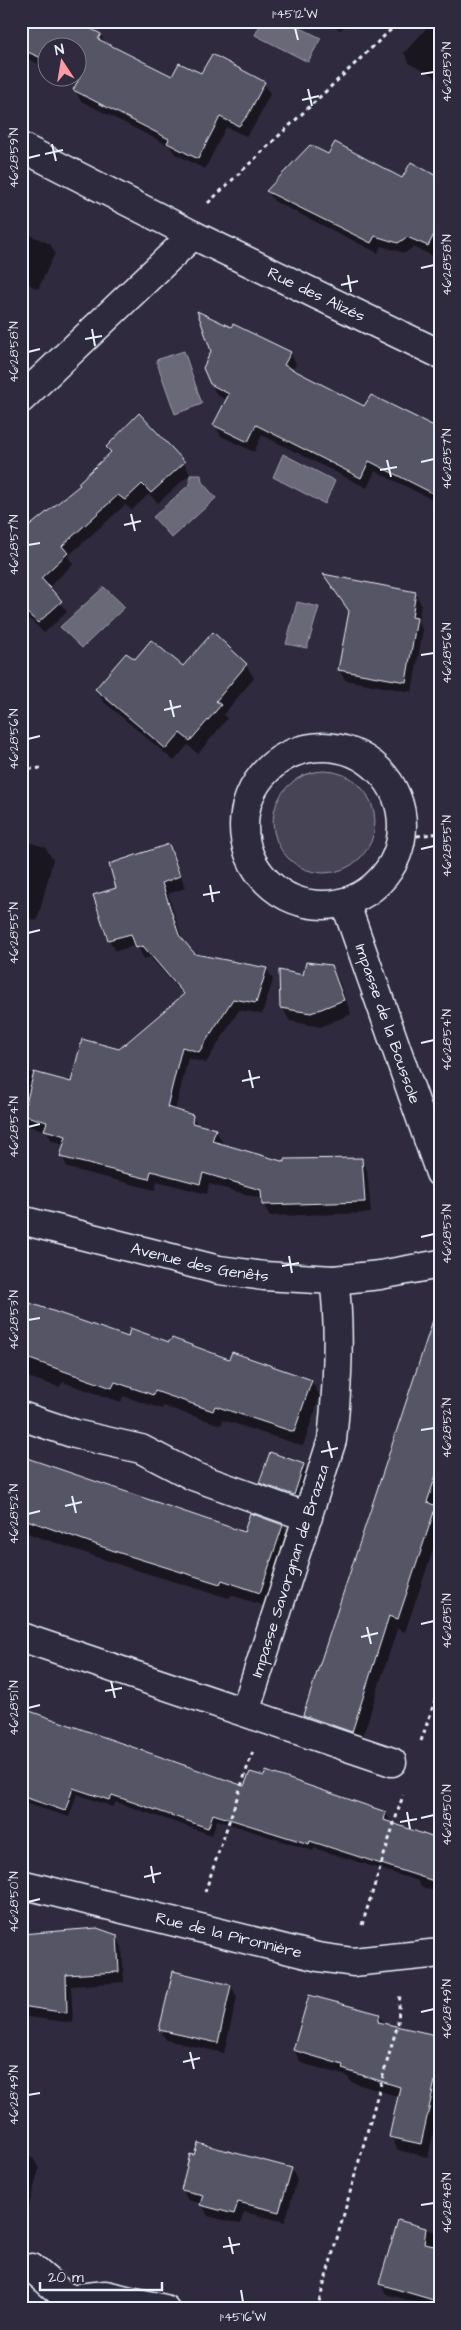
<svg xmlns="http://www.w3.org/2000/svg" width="461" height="2330" viewBox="0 0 461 2330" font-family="'Architects Daughter',sans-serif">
<rect width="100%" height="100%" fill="#2f2a3d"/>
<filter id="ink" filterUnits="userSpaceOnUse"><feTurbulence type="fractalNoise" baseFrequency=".02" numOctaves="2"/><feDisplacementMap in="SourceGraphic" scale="10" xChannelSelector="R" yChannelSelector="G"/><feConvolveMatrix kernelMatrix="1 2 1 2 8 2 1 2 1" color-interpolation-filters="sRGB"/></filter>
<g filter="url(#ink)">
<!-- green -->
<path fill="#464455" stroke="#979aa6" d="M273 822a51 51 0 1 1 102 0a51 51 0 1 1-102 0Z"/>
<!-- water -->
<path fill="#696978" stroke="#9c9fab" d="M262 21H286L321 38 308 62 255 35Z
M184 351 202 404 175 414 156 360Z
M283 454 335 481 325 504 273 477Z
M190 475H201L202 482 216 498 172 538 153 517 190 484Z
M104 587 125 607 82 648 60 627Z
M297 602 319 607 307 648 286 644Z"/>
<!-- shadow -->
<path fill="#0007" d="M21 21 100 35 106 44 173 78 202 75 264 83 270 94 254 126 246 136 226 127 205 169 175 154 170 146 81 101 75 90 78 83 67 78H78V48H48V68L21 56Z
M322 21H349L341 30Z
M433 21H440V85L433 75 410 64 404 53Z
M328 155 402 180 440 185V259L413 247 405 253 381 246 378 253 274 201 267 191Z
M21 231 50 244 55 253 38 289 22 281 21 283Z
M290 353 296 364 292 371 364 408 440 431V524L432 513 437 502 375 471 367 488 262 435 254 452 221 436 215 425 227 400 217 395 211 384Z
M139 415 184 463 190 474 158 503 149 494 132 510 125 505 68 556 73 564 48 588 67 612 44 633 31 620 21 619V535L81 485 112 453 108 447Z
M415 593 421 604 418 622 423 630 412 692 345 680 339 670 350 612Z
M213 634 246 665 254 678 224 714 227 719 198 754 188 745 174 761 104 702 96 689 183 668Z
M21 840 45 847 53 860 37 921 21 916Z
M168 845 175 857 185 888 168 894 183 941 195 955 267 969 273 980 262 1014 239 1010 206 1063 188 1058 175 1111 192 1116 198 1125 215 1130 222 1141 221 1145 287 1164 361 1159 367 1170 371 1213 270 1216 263 1204V1199L209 1184 207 1194 157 1181 155 1190 119 1181 68 1168 62 1157 65 1144 52 1141 47 1131 21 1124V1070L72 1083 119 1051 184 996 150 957 144 959 137 945 116 951 109 940 95 896 118 889Z
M331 967 339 981 351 1014 320 1027 290 1021 282 1007 304 976Z
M21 1302 128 1338 170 1343 311 1381 320 1396 303 1446 223 1420 221 1425 163 1406 162 1409 123 1396 121 1402 63 1382 59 1387 21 1375Z
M440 1380V1501L437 1510 440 1516V1530L405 1632 397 1629 360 1745 313 1729 305 1715Z
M21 1457 244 1533 283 1526 291 1541 268 1607 231 1595 229 1598 129 1568 21 1531Z
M304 1465 307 1471 297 1501 264 1489 261 1483Z
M21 1710 245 1788 386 1813 390 1820 389 1823 440 1841V1893L421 1887 418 1881 314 1848 313 1851 217 1820 212 1835 116 1802 113 1807 77 1794 69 1817 21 1802Z
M21 1935 116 1936 122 1947 124 1982 71 1986 73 2023 21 2016Z
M231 1986 237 1997 224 2053 166 2040 160 2029Z
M379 2015 385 2025 440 2037V2103L428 2157 398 2150 391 2137 400 2097 351 2082 347 2076 301 2063 294 2050Z
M21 2154 33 2158 39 2169 24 2224H21Z
M291 2169 297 2180 285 2222 244 2212 240 2224 208 2216 202 2204 188 2200 182 2189Z
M399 2222 440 2233V2309L386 2294 381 2284Z"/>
<!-- building -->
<path fill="#575565" stroke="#e8f1f8" d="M21 21H76L101 34 98 39 172 76 179 63 201 73 212 54 265 82 248 115 239 126 220 117 198 159 167 143 169 139 73 90 80 77 78 76V48H48V61L21 49Z
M335 142 402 178 411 162 440 178V223L428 246 407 237 398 243 375 236 371 243 266 191 310 145 328 154Z
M197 311 231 327 233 324 291 352 284 365 364 406 371 395 440 429V497L369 461 361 478 256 425 248 442 213 425 229 394 210 384 203 368 211 351Z
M139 413 185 462 151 493 142 484 125 500 118 495 62 546 68 553 41 578 62 601 38 623 21 607V533L80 485 78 483 111 452 106 447Z
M323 574 416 592 412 617 417 618 406 682 338 670 349 611Z
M213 632 247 664 216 701 221 705 190 741 180 733 166 749 95 689 126 653 135 659 151 640 183 666Z
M169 844 180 876 162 883 179 935 195 954 267 968 256 1003 233 999 199 1052 182 1047 167 1107 193 1115 192 1123 216 1129 212 1141 285 1162V1159L362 1158 365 1202 262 1205 261 1190 203 1173 200 1184 151 1171 149 1179 112 1170 60 1157 66 1136 44 1130 47 1122 23 1115 34 1072 71 1082 82 1039 119 1049 184 994 143 946 136 948 131 934 108 940 93 895 116 888 109 864Z
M306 962 331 965 344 1000 311 1013 280 1008 279 970 303 975Z
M21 1300 128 1337 130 1328 169 1342 172 1338 229 1359 232 1352 312 1380 294 1432 215 1406 213 1411 155 1391 153 1395 115 1382 112 1388 21 1356Z
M433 1320 440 1321V1464L427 1502 436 1506 398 1619 389 1616 352 1732 303 1715Z
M270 1452 304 1464 294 1495 259 1483Z
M21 1456 244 1532 250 1513 283 1525 260 1593 222 1580 220 1584 120 1553 21 1518Z
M21 1708 244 1786 250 1772 264 1776 266 1771 386 1812 384 1820 440 1840V1883L310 1841 309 1844 213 1814 208 1828 112 1795 109 1800 73 1788 65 1811 21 1796Z
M97 1928 117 1935 119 1972 66 1975 67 2013 21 2006V1934Z
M173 1971 231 1985 218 2043 159 2030Z
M309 1995 380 2014 378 2022 440 2036V2082L435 2081 421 2144 389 2137 400 2087 342 2069 343 2065 293 2050Z
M198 2143 292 2168 279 2212 238 2202 234 2214 200 2205 203 2195 181 2190 190 2154 194 2155Z
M398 2220 426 2228 424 2244 440 2247V2302L379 2284Z"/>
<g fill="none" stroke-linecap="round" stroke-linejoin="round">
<defs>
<g id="minor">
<path id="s1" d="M21 147 193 235 440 354"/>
<path d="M21 399 193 235"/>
<circle cx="323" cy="826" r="79"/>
<path id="s2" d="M345 902 440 1173"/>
<path id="s3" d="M21 1220 219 1270 264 1276 334 1280 380 1275 440 1264"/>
<path d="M21 1416 75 1434 141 1449 193 1476 308 1517"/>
<path d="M21 1637 392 1762"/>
<path id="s4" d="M245 1712 332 1440C337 1391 341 1329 334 1280"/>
<path id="s5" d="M21 1884 318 1957 353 1962 440 1953"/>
<path d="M32 2268 68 2299 106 2295 165 2309"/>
</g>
</defs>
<!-- minor casing -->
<use href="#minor" stroke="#e8f1f8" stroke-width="31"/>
<!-- path -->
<path stroke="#e8f1f8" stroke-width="3" stroke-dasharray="4 4" stroke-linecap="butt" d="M208 203 400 21
M21 770 41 768
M401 838 440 833
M421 1741 440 1686
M205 1892 253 1751
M362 1925 403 1795
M317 2309 398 2023 400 1993"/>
<!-- minor -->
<use href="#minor" stroke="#2f2a3d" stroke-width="28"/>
</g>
</g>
<!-- ticks -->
<path fill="none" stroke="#e8f1f8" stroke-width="2" d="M295 28 298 40M421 74 434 72M308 89 312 106M302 100 319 96M52 144 56 161M45 154 63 150M28 158 40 155M421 268 434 265M348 275 351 292M341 285 358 281M92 329 95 346M85 339 102 336M28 352 40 349M387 460 391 477M421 462 434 459M380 470 397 467M131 514 135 531M124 525 141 521M28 545 40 543M421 655 434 653M170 700 174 717M164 710 181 706M28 739 40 736M421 849 434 846M210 885 213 902M203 895 220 892M28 933 40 930M421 1043 434 1040M249 1070 253 1088M242 1081 260 1077M28 1127 40 1124M421 1237 434 1234M289 1256 292 1273M282 1266 299 1263M28 1320 40 1318M421 1430 434 1428M328 1441 332 1458M321 1452 338 1448M72 1496 76 1513M65 1506 82 1502M28 1514 40 1511M421 1624 434 1621M367 1627 371 1644M361 1637 378 1633M111 1681 115 1698M105 1691 122 1688M28 1708 40 1705M407 1812 410 1829M421 1818 434 1815M400 1822 417 1819M151 1866 154 1883M144 1877 161 1873M28 1902 40 1899M421 2012 434 2009M190 2052 194 2069M183 2062 200 2058M28 2095 40 2093M421 2205 434 2203M229 2237 233 2254M223 2247 240 2244M241 2290 243 2302"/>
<g text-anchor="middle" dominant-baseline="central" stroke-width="4" stroke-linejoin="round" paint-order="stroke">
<!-- street labels -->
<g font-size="16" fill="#e8f1f8" stroke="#2f2a3d">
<text stroke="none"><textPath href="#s1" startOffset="330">Rue des Alizés</textPath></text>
<text stroke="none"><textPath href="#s2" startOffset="129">Impasse de la Boussole</textPath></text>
<text stroke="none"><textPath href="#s3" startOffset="184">Avenue des Genêts</textPath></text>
<text stroke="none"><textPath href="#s4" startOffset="148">Impasse Savorgnan de Brazza</textPath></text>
<text stroke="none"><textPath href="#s5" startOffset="214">Rue de la Pironnière</textPath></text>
</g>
</g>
<!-- margin -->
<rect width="461" height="2330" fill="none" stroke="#2f2a3d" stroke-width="55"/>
<!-- north arrow -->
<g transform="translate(62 62) rotate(348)"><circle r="24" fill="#2f2a3d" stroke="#797a88"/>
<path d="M0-4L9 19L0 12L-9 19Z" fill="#ff9aa2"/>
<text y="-8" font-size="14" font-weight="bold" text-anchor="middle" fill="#e8f1f8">N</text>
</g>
<!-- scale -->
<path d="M40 2282v8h122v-8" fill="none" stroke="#e8f1f8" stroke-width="2.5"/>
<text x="48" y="2282" font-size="15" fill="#e8f1f8" stroke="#2f2a3d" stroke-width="4" paint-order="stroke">20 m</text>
<rect x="28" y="28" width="406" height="2274" fill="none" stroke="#e8f1f8" stroke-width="2"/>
<g font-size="12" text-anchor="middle" fill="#e8f1f8">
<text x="295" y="18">1°45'12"W</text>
<text transform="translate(447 72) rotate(-90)" y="4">46°28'59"N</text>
<text transform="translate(14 158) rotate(-90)" y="4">46°28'59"N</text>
<text transform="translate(447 265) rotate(-90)" y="4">46°28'58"N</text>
<text transform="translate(14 352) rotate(-90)" y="4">46°28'58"N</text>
<text transform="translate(447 459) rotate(-90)" y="4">46°28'57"N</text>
<text transform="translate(14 545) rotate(-90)" y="4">46°28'57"N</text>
<text transform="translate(447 653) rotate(-90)" y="4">46°28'56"N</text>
<text transform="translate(14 739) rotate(-90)" y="4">46°28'56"N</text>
<text transform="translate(447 846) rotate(-90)" y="4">46°28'55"N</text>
<text transform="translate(14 933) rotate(-90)" y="4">46°28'55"N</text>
<text transform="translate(447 1040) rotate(-90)" y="4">46°28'54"N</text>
<text transform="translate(14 1127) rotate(-90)" y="4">46°28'54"N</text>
<text transform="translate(447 1234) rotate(-90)" y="4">46°28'53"N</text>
<text transform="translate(14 1320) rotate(-90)" y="4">46°28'53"N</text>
<text transform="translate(447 1428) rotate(-90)" y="4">46°28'52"N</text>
<text transform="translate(14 1514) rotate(-90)" y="4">46°28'52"N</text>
<text transform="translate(447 1621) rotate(-90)" y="4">46°28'51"N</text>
<text transform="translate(14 1708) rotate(-90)" y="4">46°28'51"N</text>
<text transform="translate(447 1815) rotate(-90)" y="4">46°28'50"N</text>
<text transform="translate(14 1902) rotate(-90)" y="4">46°28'50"N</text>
<text transform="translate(447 2009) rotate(-90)" y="4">46°28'49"N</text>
<text transform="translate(14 2095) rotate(-90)" y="4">46°28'49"N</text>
<text transform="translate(447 2203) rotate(-90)" y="4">46°28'48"N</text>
<text x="243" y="2321">1°45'16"W</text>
</g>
</svg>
